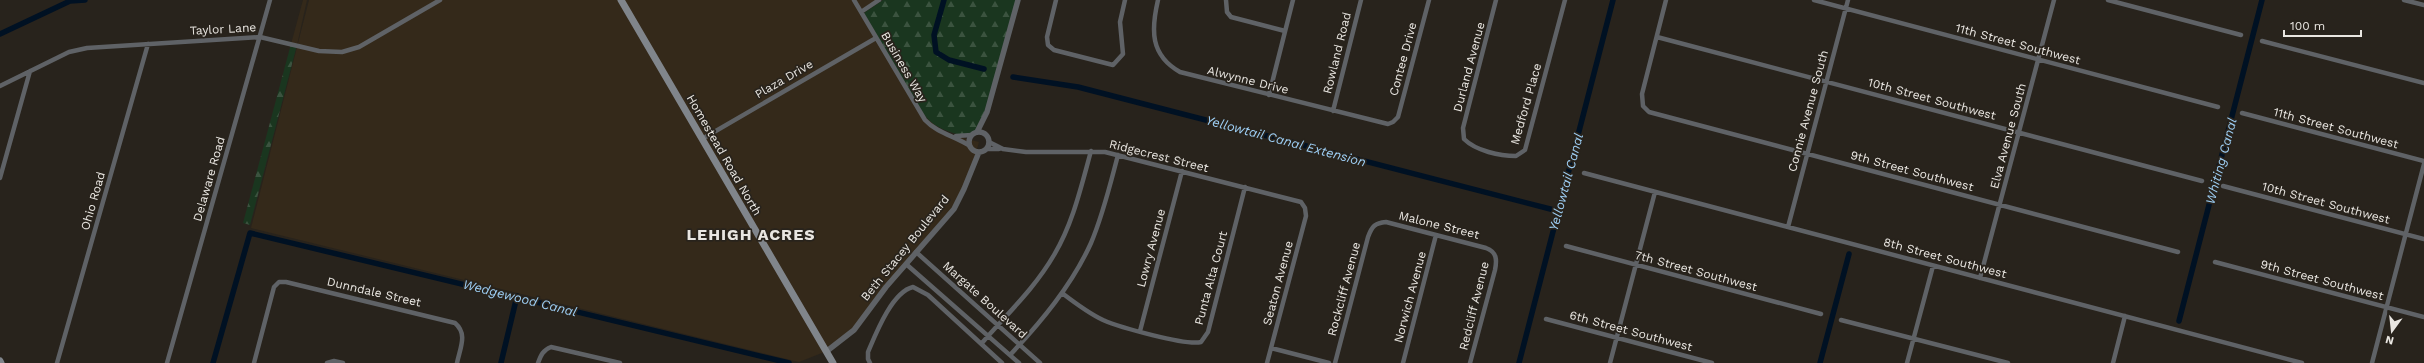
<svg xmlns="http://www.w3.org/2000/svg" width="2424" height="363" viewBox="0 0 2424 363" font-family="'Work Sans',sans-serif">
<defs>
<pattern id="forest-firs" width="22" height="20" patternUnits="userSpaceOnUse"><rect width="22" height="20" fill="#1a361f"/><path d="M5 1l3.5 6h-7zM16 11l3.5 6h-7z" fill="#3b533f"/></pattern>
</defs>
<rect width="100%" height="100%" fill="#28231c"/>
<!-- commercial -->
<path fill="#34291a" d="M303 0H307L297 45 291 44Z
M309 0H879L861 12 921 114 947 134 979 142 972 167 958 201 865 317 827 351 799 362 251 228Z
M600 315 791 363H783L600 317Z"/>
<!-- forest -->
<path fill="url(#forest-firs)" d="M883 0H1016L985 111 976 130 968 137C950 132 934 129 923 113L864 13Z
M291 44 297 45 250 225 243 223Z"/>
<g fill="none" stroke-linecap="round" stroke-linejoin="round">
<!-- canal -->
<path stroke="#001123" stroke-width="5.5" d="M944 0 934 35 936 52 949 60 984 69
M0 34 70 1 85 0
M1013 77 1078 87 1558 211
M2179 321 2262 0
M213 363 250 233 789 363
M501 363 517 296
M1519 363 1613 0
M1820 363 1849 254"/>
<!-- minor -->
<path stroke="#5f6266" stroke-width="4.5" d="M854 0 925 120C937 133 955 136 970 146
M1056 0 1047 37 1048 45 1054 50 1113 65 1123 54 1120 22 1125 0
M1158 0C1151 30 1150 55 1180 72L1388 124 1393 122 1398 117 1429 0
M1226 0 1227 12 1231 17 1285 31
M1496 0 1463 128 1464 139C1476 151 1500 156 1516 156L1525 150 1565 0
M1666 0 1642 94 1643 106 1649 112 2178 252
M1814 0 2218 107
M2108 0 2241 35
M2404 0 2424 5
M861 12 879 0
M1657 37 2202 181
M2262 41 2424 83
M0 86 69 52 87 48 260 37 319 51 342 52 359 47 440 0
M1269 95 1293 0
M1333 111 1361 0
M2242 113 2424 161
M956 136 972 135
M702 139 876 38
M989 142 1003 149 1026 152H1105L1301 202 1305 208 1306 216 1267 363
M987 149H999
M1584 173 2302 363
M0 178 30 71
M2223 186 2424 239
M1788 227 1848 0
M1566 246 1821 314
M916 252 1040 363
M2215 262 2424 317
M906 264 1019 363
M1980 278 2054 0
M1062 293C1075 303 1088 313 1103 320 1119 327 1186 346 1201 342L1208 332 1245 187
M1546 319 1712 363
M1841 320 2008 363
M1140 331 1182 171
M982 343C1007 314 1035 288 1054 255 1073 223 1081 187 1091 151
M1271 348 1329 363
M1010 355C1041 322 1072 285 1091 243 1103 215 1110 185 1118 155
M57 363 148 44
M167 363 270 0
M254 363 274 287 279 282H286L455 323C468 334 460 348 457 363
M327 363 334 361 343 363
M538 363C541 355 543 350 551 347L620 363
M870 363 868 359V352C876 333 892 292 913 287L928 295 1002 363
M1335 363 1368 237C1372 226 1375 223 1386 222L1486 248C1497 252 1497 260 1495 270L1470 363
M1403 363 1436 235
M1610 363 1655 192
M1907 363 1933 266
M2113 363 2125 316
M2372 363 2424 164"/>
<!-- tertiary -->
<path stroke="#5f6266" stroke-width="5.5" d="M969 142a10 10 0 1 1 20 0a10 10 0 1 1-20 0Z
M977 132 987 112 1018 0
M827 351 854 330 886 287 954 209 964 189 979 152"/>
<!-- secondary -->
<path stroke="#80858b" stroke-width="7" d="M621 0 833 363
M0 361 1 363"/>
</g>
<g text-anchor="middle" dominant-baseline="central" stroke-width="3.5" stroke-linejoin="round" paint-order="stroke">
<!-- street labels -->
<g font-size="12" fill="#e9e6e1" stroke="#28231c">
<text transform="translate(223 29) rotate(-3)">Taylor Lane</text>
<text transform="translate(2018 44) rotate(15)">11th Street Southwest</text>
<text transform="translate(1337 53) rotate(-76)">Rowland Road</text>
<text transform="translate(1403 59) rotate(-75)">Contee Drive</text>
<text transform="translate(904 67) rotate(60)">Business Way</text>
<text transform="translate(1469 67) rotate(-75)">Durland Avenue</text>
<text transform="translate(784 79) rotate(-30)">Plaza Drive</text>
<text transform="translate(1248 80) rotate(14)">Alwynne Drive</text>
<text transform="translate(1932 99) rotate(15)">10th Street Southwest</text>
<text transform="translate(1526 104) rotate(-74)">Medford Place</text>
<text transform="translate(1808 111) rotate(-75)">Connie Avenue South</text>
<text transform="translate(2336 128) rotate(15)">11th Street Southwest</text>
<text transform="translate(2008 136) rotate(-75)">Elva Avenue South</text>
<text transform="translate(724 155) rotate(60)">Homestead Road North</text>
<text transform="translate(1159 156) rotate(14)">Ridgecrest Street</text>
<text transform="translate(1912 171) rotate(15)">9th Street Southwest</text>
<text transform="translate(209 179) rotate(-74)">Delaware Road</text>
<text transform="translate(93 201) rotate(-74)">Ohio Road</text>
<text transform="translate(2326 203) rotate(15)">10th Street Southwest</text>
<text transform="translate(1439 225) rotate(14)">Malone Street</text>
<text transform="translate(905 248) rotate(-51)">Beth Stacey Boulevard</text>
<text transform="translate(1151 248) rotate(-75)">Lowry Avenue</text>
<text transform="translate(1945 258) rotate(15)">8th Street Southwest</text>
<text transform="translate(1696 271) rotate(15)">7th Street Southwest</text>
<text transform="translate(1211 278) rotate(-75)">Punta Alta Court</text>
<text transform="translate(2322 280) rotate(15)">9th Street Southwest</text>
<text transform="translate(1278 283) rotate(-75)">Seaton Avenue</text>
<text transform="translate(1344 289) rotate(-75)">Rockcliff Avenue</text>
<text transform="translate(374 292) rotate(13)">Dunndale Street</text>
<text transform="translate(1410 297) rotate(-75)">Norwich Avenue</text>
<text transform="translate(985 300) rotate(42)">Margate Boulevard</text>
<text transform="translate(1474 306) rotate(-76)">Redcliff Avenue</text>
<text transform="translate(1631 331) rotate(15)">6th Street Southwest</text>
</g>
<!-- water labels -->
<g font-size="13" font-style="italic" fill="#9ecff5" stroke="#28231c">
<text transform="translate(1286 141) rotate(15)">Yellowtail Canal Extension</text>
<text transform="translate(2221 161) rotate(-75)">Whiting Canal</text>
<text transform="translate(1566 182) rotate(-75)">Yellowtail Canal</text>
<text transform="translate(520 298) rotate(14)">Wedgewood Canal</text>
</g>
<!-- district labels -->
<g font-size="16" font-weight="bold" letter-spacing="1" fill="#e9e6e1" stroke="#28231c">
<text x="751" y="234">LEHIGH ACRES</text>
</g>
</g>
<!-- north arrow -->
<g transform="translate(2392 331) rotate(195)" stroke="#28231c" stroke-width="3" paint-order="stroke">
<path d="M0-3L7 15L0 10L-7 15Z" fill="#e9e6e1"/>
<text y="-6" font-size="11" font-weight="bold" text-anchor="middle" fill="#e9e6e1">N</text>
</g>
<!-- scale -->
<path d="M2284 30v6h77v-6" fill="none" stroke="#e9e6e1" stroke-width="2"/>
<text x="2290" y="30" font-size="12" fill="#e9e6e1" stroke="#28231c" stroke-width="3" paint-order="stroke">100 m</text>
</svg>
